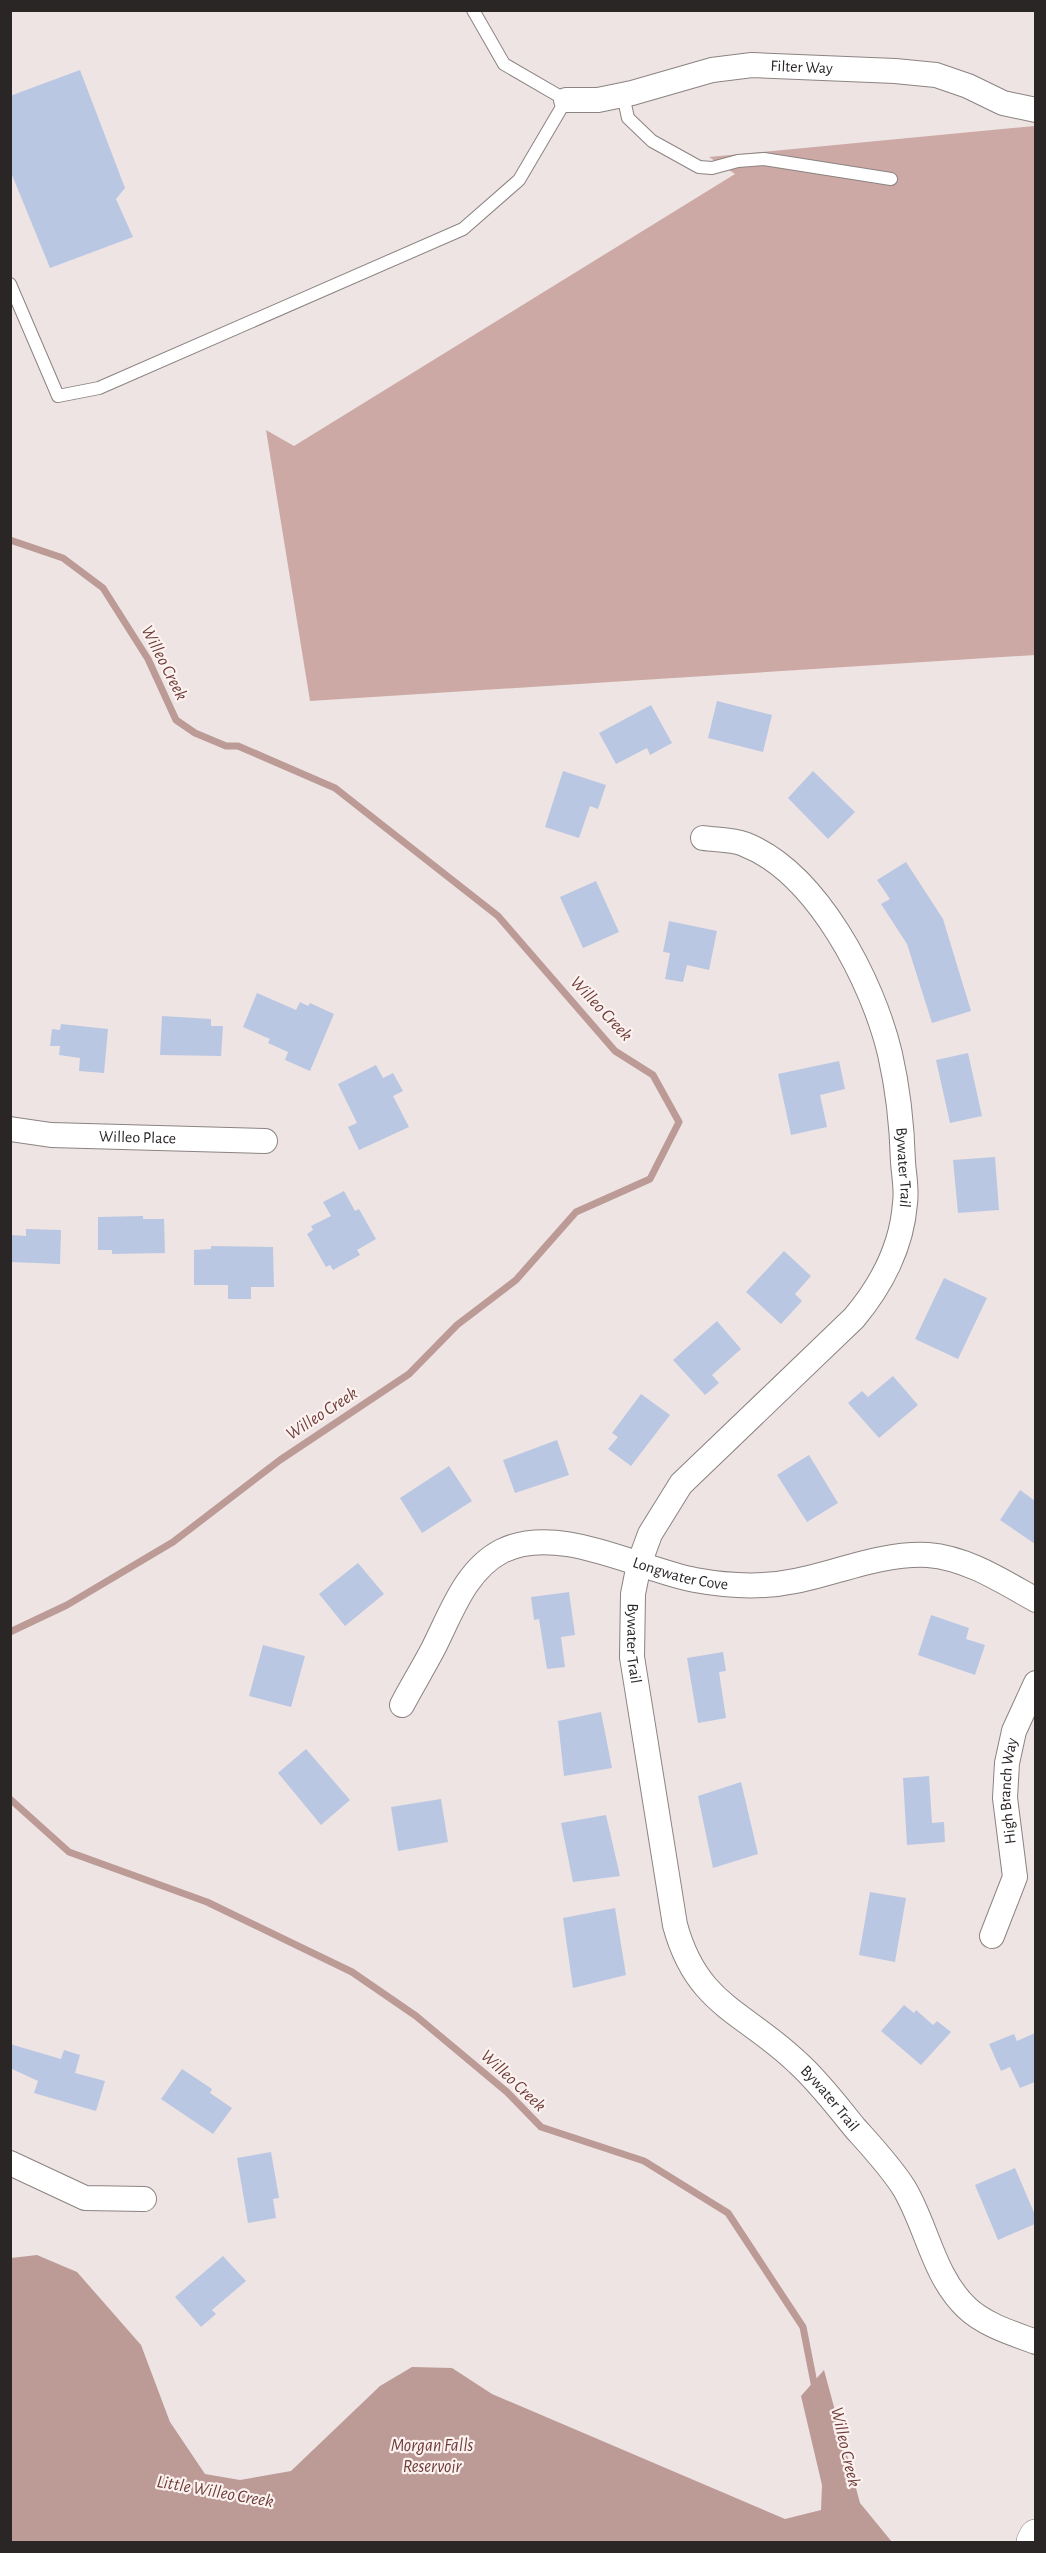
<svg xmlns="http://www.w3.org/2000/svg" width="1046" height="2553" viewBox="0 0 1046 2553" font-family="'Alegreya Sans',sans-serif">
<rect width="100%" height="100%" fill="#eee4e3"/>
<!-- forest -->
<path fill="#cca9a5" d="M1035 126V655L310 701 266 430 294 446 735 174 709 157Z"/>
<!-- water -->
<path fill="#bc9a96" d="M37 2255 77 2272 141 2345 170 2422 205 2474 240 2480 291 2471 380 2386 412 2367 452 2368 492 2394 785 2519 821 2510 822 2485 801 2396 824 2370 860 2503 892 2542H11V2258Z"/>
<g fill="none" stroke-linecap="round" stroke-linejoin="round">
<!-- stream -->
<path stroke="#bc9a96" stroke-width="7" d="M10 540 63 558 103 588 148 659 176 720 195 733 226 746H238L335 788 498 916 615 1051 653 1075 679 1122 650 1179 576 1212 516 1280 457 1325 409 1374 280 1460 173 1542 67 1605 10 1632
M10 1799 69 1852 207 1902 352 1972 416 2016 507 2092 541 2127 644 2161 728 2213 803 2327 815 2388"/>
</g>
<!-- building -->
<path fill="#bac7e3" d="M80 70 125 188 116 199 133 237 50 268 10 170V96Z
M717 701 772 715 763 752 708 738Z
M651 705 672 743 650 755 647 748 616 764 599 733Z
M563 771 606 785 598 809 590 806 579 838 545 827Z
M813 771 855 812 828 839 788 798Z
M906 862 943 919 971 1011 932 1023 907 944 881 904 890 899 877 880Z
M596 881 619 932 583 948 560 897Z
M669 921 717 931 709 970 687 965 683 982 665 979 670 953 663 952Z
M257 993 296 1010 300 1002 308 1006 310 1003 334 1014 310 1071 285 1060 288 1052 268 1043 270 1039 243 1027Z
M162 1016 211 1019V1026H223L221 1056 160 1055Z
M61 1024 108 1029 104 1073 79 1071 80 1058 59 1055 60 1046H50L52 1029 60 1030Z
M968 1053 982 1116 950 1123 936 1060Z
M839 1061 845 1089 820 1095 827 1127 791 1135 778 1074Z
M376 1065 383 1078 393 1073 403 1091 393 1096 409 1127 359 1150 348 1127 357 1123 338 1084Z
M995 1157 999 1210 958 1213 953 1160Z
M344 1191 355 1211 359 1209 376 1239 357 1250 360 1255 333 1270 330 1265 326 1267 307 1234 313 1230 311 1226 331 1216 323 1202Z
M143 1216V1219H164L165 1253 112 1254V1250H98V1217Z
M26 1229 61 1230 60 1264 10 1262V1235L26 1236Z
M211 1246 273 1247 274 1287H251V1299H228V1285H194V1250L211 1249Z
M784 1251 811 1276 795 1294 802 1301 781 1324 746 1292Z
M944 1278 987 1298 958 1359 915 1339Z
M717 1321 741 1349 712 1375 719 1383 705 1395 673 1360Z
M893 1376 918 1405 879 1438 848 1403 862 1391 868 1397Z
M641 1394 670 1415 631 1466 608 1449 618 1437 612 1433Z
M557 1440 569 1475 515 1493 503 1460Z
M809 1455 838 1503 807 1522 777 1475Z
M449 1466 472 1501 422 1533 400 1498Z
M1020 1490 1035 1501V1544L1000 1520Z
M358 1563 384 1594 345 1626 319 1594Z
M569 1592 575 1635 561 1637 565 1667 547 1669 539 1619 534 1620 531 1597Z
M931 1615 969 1628 966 1639 985 1645 975 1675 918 1655Z
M263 1645 305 1656 291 1707 249 1696Z
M723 1652 726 1671 719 1672 726 1718 698 1723 687 1658Z
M601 1712 612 1768 564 1776 558 1721Z
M306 1749 350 1800 321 1825 278 1773Z
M929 1776 932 1823 944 1822 945 1842 907 1845 903 1778Z
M741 1782 758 1854 713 1868 698 1796Z
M441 1799 448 1842 398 1851 391 1807Z
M606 1815 620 1876 573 1882 561 1823Z
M870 1892 906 1898 895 1962 859 1955Z
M615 1908 626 1975 573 1988 563 1918Z
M904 2005 914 2013 916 2010 933 2025 937 2021 951 2032 921 2065 881 2031Z
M1035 2033V2082L1020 2088 1010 2067 1001 2071 989 2044 1014 2034 1017 2041Z
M10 2044 61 2059 64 2050 80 2055 75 2073 105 2081 96 2111 34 2093 38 2081 10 2068Z
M182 2069 212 2089 210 2093 232 2108 213 2134 161 2099Z
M271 2152 279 2198 273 2199 276 2218 248 2223 237 2158Z
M1015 2168 1035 2215V2224L998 2240 975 2185Z
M223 2256 246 2281 212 2310 216 2314 201 2327 175 2297Z"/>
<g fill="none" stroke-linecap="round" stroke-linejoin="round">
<defs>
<path id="lane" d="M623 95 628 118 652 141 699 167 712 168 738 161 764 159 891 179
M10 284 58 396 99 388 463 229 519 180 566 100 504 64 473 10"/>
<g id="street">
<path id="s1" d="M566 100H598L632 93 712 70 752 65 895 71 936 75 968 86 1003 103 1036 110"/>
<path id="s2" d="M703 838C716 840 732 839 744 844 817 872 873 982 890 1054 898 1089 902 1126 903 1162 904 1176 907 1190 905 1203 902 1246 881 1286 854 1318L681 1484 650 1534 639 1564 633 1594 632 1657 675 1925C697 2006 744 2011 798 2063 819 2082 837 2106 855 2128 872 2147 890 2166 904 2188 927 2226 933 2276 967 2308 985 2325 1012 2333 1036 2342"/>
<path id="s3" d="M10 1129 51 1135 265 1141"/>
<path id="s4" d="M402 1705C412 1686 423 1668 433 1649 451 1614 465 1570 502 1551 558 1523 638 1569 695 1580 728 1586 762 1588 795 1581 840 1572 880 1553 928 1555 967 1558 1002 1581 1036 1600"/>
<path id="s5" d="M992 1936 1015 1877 1005 1798 1007 1763 1014 1731 1036 1683"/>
<path d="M10 2163 85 2198 144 2199"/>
</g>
<path id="secondary" d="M1033 2542 1036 2536"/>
</defs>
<!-- lane casing -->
<use href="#lane" stroke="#8b8382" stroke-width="14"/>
<!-- street casing -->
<use href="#street" stroke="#8b8382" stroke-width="26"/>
<!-- secondary casing -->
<use href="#secondary" stroke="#8b8382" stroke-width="34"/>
<!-- lane -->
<use href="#lane" stroke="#fff" stroke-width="12"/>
<!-- street -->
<use href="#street" stroke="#fff" stroke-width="24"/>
<!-- secondary -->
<use href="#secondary" stroke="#fff" stroke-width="33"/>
</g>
<g text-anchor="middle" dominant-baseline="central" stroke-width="4.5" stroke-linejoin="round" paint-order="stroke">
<!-- street labels -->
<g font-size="16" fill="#2a2626" stroke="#fbf2f0">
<text stroke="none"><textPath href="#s1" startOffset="240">Filter Way</textPath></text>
<text stroke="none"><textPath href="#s3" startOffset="128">Willeo Place</textPath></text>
<text stroke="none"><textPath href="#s2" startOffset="420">Bywater Trail</textPath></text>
<text stroke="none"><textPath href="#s4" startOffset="370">Longwater Cove</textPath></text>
<text stroke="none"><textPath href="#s2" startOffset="994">Bywater Trail</textPath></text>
<text stroke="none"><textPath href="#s5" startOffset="150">High Branch Way</textPath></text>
<text stroke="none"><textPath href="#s2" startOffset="1516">Bywater Trail</textPath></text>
</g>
<!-- water labels -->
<g font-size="18" font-style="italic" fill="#6e3c38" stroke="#fbf2f0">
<text transform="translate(164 663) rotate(63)">Willeo Creek</text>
<text transform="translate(601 1009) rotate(47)">Willeo Creek</text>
<text transform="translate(322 1414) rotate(-33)">Willeo Creek</text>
<text transform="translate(513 2081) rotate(43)">Willeo Creek</text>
<text x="432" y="2446">Morgan Falls<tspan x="432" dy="21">Reservoir</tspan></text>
<text transform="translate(845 2447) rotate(77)">Willeo Creek</text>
<text transform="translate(215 2492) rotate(10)">Little Willeo Creek</text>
</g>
</g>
<!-- border -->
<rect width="1046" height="2553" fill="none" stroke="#2a2626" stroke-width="24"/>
</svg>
